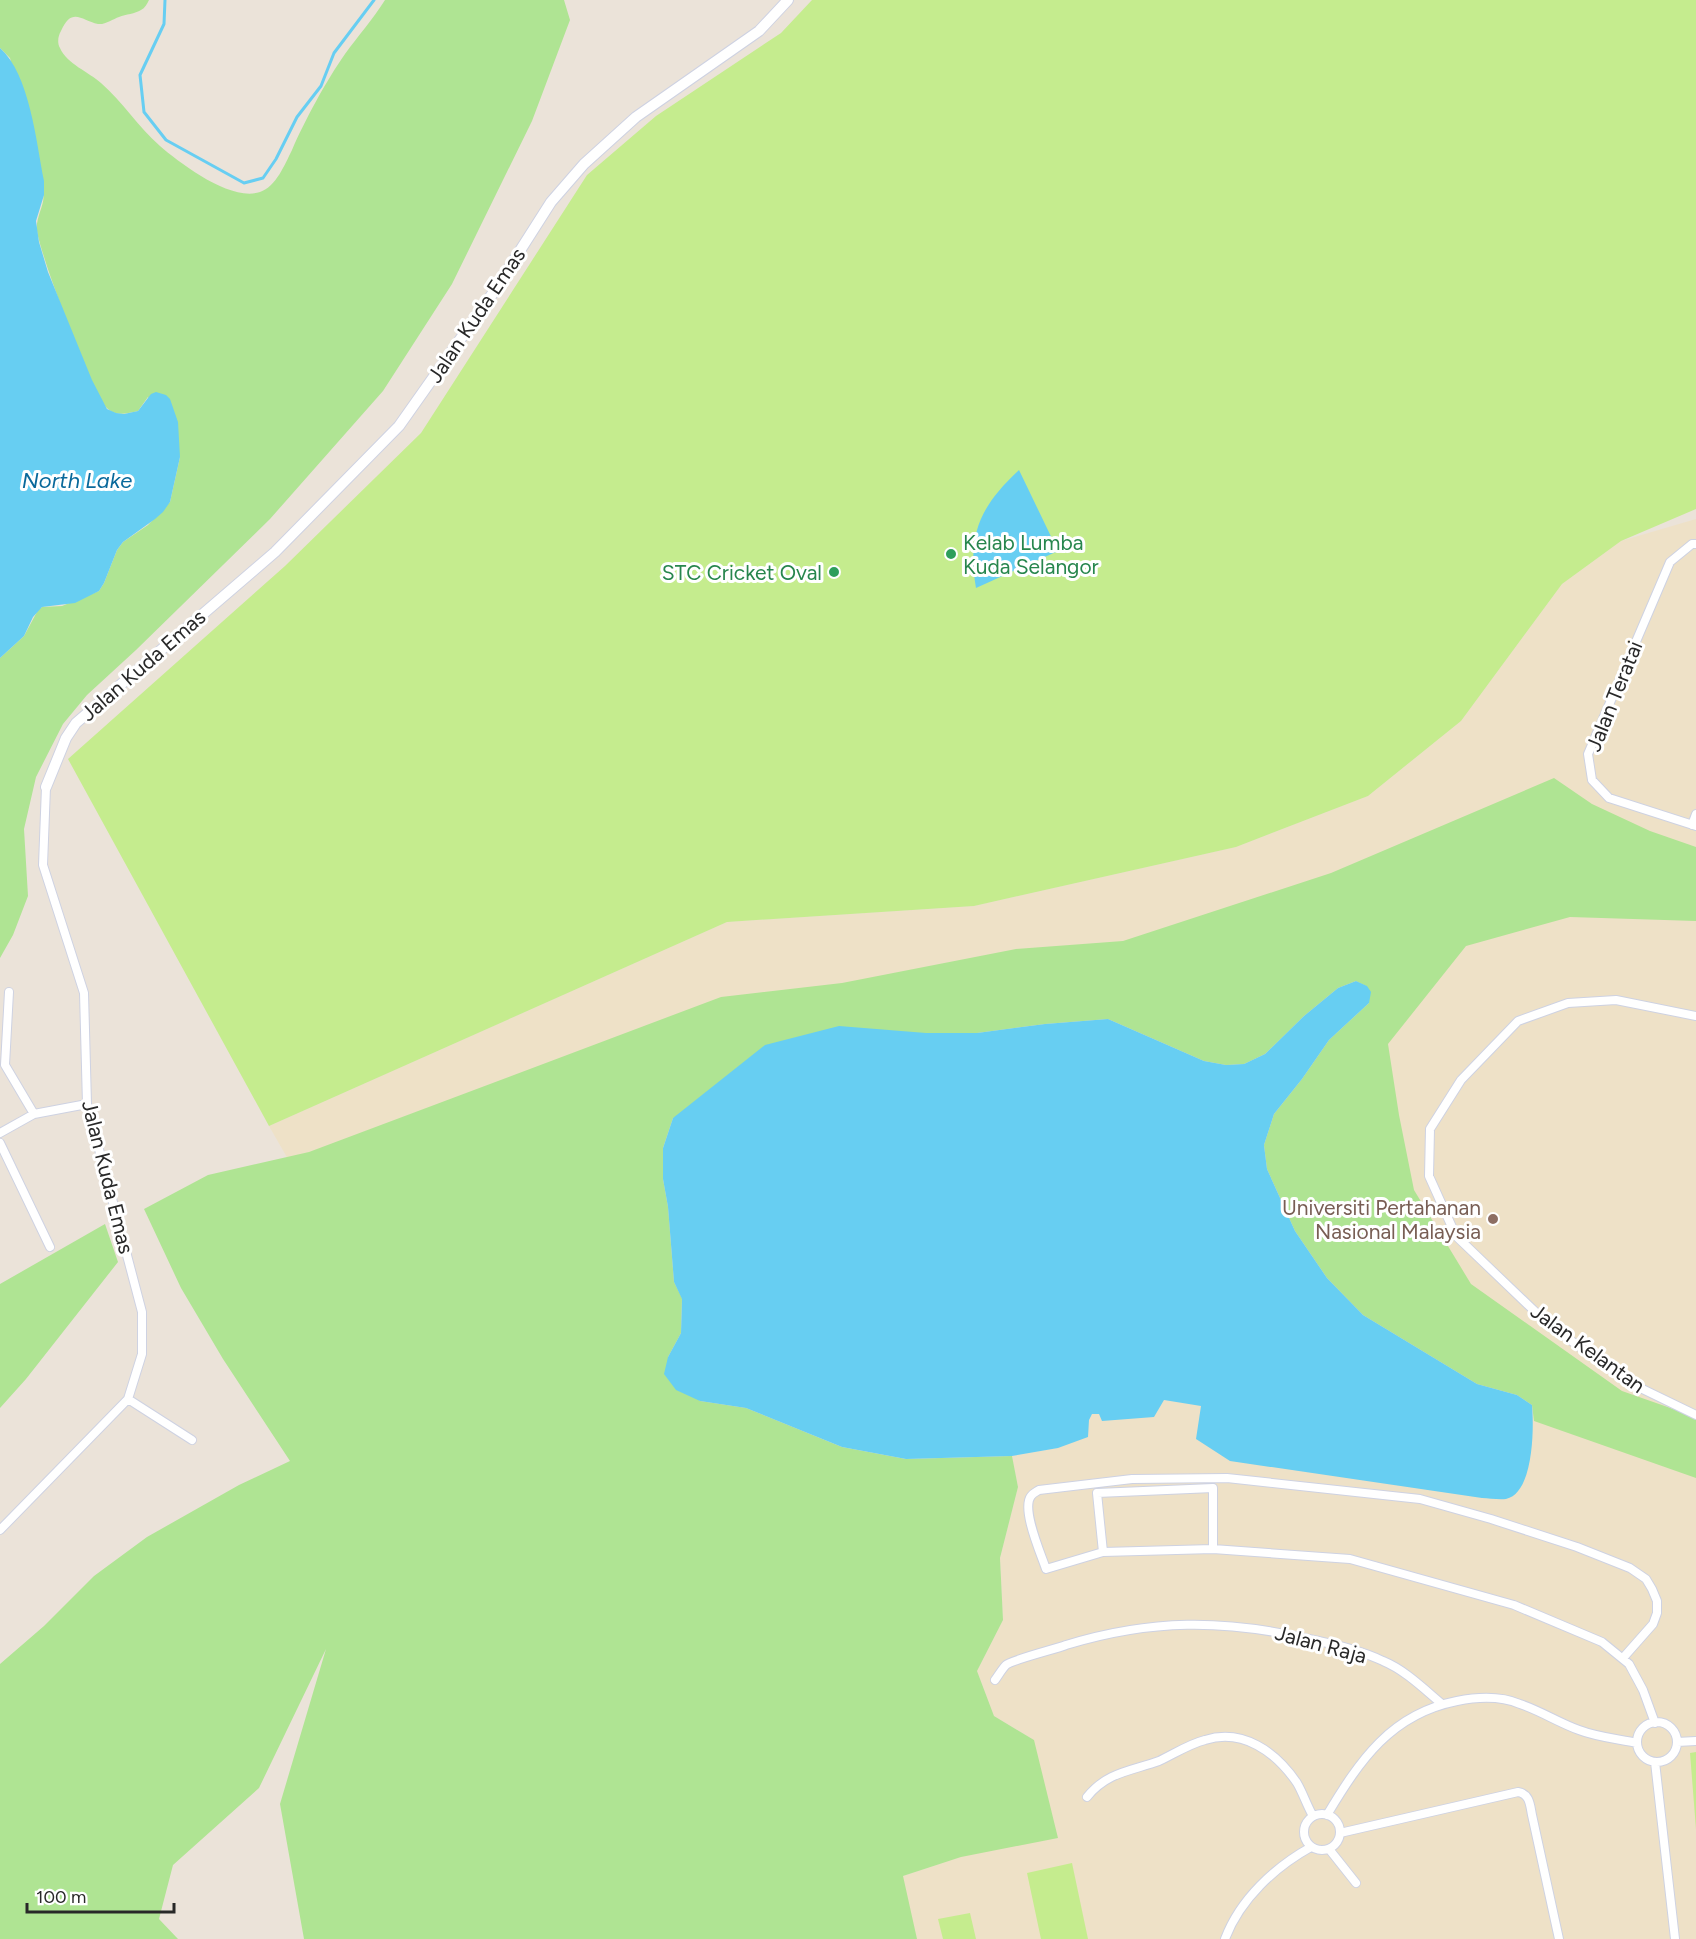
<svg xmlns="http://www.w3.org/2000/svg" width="1696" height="1939" viewBox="0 0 1696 1939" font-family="Figtree,sans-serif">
<rect width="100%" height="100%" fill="#ebe3d9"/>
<!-- education -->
<path fill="#eee1c7" d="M1696 519V1939H859L903 1876 960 1857 1034 1740 994 1716 977 1671 1003 1620 1000 1558 1018 1487 1012 1456 1058 1448 1089 1420 1092 1414 1164 1400 1201 1405 1418 1349 471 1478 269 1126 727 922 974 906 1236 847 1368 796 1461 721 1562 584 1621 541Z"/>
<!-- green -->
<path fill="#afe493" d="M0 0H149C147 4 145 8 141 10 135 14 126 14 119 17 113 19 105 25 98 24 82 21 72 6 61 31 58 36 57 43 60 48 67 64 89 72 101 83 123 102 138 127 160 146 181 164 231 202 260 192 276 187 285 164 292 150 305 120 326 81 345 54 358 36 373 19 385 0H564L570 20 532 121 452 284 383 391 270 519 136 650 87 695 63 724 36 777 24 829 28 896 13 935 0 958V658L24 636 38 610 42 607 62 606 99 591 104 583 117 550 123 542 148 525 170 502 180 457 148 397 138 411C128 413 117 417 108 409 93 397 40 254 37 231 35 217 46 204 43 192 34 147 21 103 10 58L0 48Z
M1554 778 1592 804 1650 831 1696 847V921L1570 917 1466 946 1388 1044 1399 1115 1414 1190 1471 1284 1622 1391 1696 1417V1478L1534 1421 1532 1405 1517 1395 1477 1384 1363 1315 1327 1278 1295 1231 1267 1169 1264 1145 1274 1114 1302 1079 1329 1040 1369 1003 1366 986 1356 981 1338 988 1304 1016 1265 1054 1244 1064 1226 1065 1204 1061 1108 1019 1045 1024 977 1033H926L673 1118 663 1148V1179L668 1207 674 1282 682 1298 681 1333 668 1357 700 1401 746 1408 842 1447 906 1459 1012 1456 1018 1487 1000 1558 1003 1620 977 1671 994 1716 1034 1740 1058 1838 961 1857 903 1876 917 1939H304L280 1804 326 1649 259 1788 173 1865 159 1919 178 1939H0V1664L44 1626 94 1576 147 1537 239 1485 290 1461 223 1359 181 1288 144 1209 208 1175 309 1152 721 997 842 983 1016 949 1123 941 1331 873Z
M105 1224 118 1262 26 1379 0 1408V1284Z"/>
<!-- pitch -->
<path fill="#c5ec8e" d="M812 0H1696V509L1621 541 1562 584 1461 721 1368 796 1236 847 974 906 727 922 269 1126 68 759 285 566 421 433 587 175 656 116 781 33Z
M1696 1752V1829L1690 1753Z
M1072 1863 1088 1939H1041L1027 1873Z
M970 1913 976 1939H943L938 1919Z"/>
<!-- water -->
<path fill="#67cef2" d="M0 48C30 75 36 141 44 181V195L36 221 39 242 48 272 92 380 107 409 116 413 124 414 138 411 151 394 156 392 166 395 170 399 178 422 180 457 170 502 163 512 155 519 123 542 117 550 104 583 99 591 75 603 42 607 33 617 24 636 0 658Z
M1019 470 1058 551 976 588C967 535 980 506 1019 470Z
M1356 981 1367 986 1371 992 1369 1003 1329 1040 1302 1079 1274 1114 1264 1145 1267 1169 1295 1231 1327 1278 1363 1315 1477 1384 1517 1395 1532 1405C1534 1427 1534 1493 1506 1499 1498 1500 1489 1498 1482 1498L1230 1461 1196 1439 1201 1406 1164 1400 1154 1417 1102 1421 1099 1414H1092L1089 1420 1088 1437 1058 1448 1012 1456 906 1459 842 1447 746 1408 700 1401 676 1390 664 1374 668 1357 681 1333 682 1299 674 1282 668 1207 663 1179V1148L673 1118 765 1045 839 1026 926 1033H977L1045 1024 1108 1019 1204 1061 1226 1065 1244 1064 1265 1054 1304 1016 1338 988Z"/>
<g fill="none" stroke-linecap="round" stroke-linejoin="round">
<!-- stream -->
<path stroke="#67cef2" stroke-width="3" d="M165 0 164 24 140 75 144 112 166 140 244 183 263 178 276 159 297 117 321 86 334 53 374 0"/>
<defs>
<path id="minor" d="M1696 544H1692L1670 562 1588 754 1592 780 1609 798 1696 826
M1692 825 1696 814
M9 992 5 1065 34 1114
M1696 1016 1616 1000 1568 1003 1518 1021 1461 1080 1430 1129 1429 1176 1456 1236 1548 1324 1628 1382 1696 1415
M0 1133 34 1114 87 1104
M0 1143 50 1247
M128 1399 192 1440
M0 1530 128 1399 142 1354V1312L87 1104 84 993 43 865 46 787
M1103 1552 1097 1493 1213 1488V1549
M1623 1658 1653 1624 1657 1613V1601L1652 1589 1646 1579 1630 1568 1577 1547 1491 1519 1420 1499 1227 1478 1132 1479 1039 1490C1036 1492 1033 1493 1031 1496 1021 1509 1041 1554 1046 1569L1103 1552 1213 1549 1350 1559 1514 1605 1602 1642 1629 1664 1643 1690 1655 1723
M995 1680C998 1676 1002 1669 1006 1665 1011 1660 1056 1649 1066 1645 1151 1619 1223 1619 1309 1639 1334 1644 1360 1650 1383 1661 1405 1670 1424 1689 1442 1704
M1637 1742a20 20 0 1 1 40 0a20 20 0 1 1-40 0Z
M1677 1742 1696 1741
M1655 1762 1675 1939
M1087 1797C1107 1772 1131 1771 1159 1761 1174 1754 1189 1744 1205 1740 1243 1728 1276 1752 1297 1783 1303 1793 1307 1806 1313 1816
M1304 1832a18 18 0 1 1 36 0a18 18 0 1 1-36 0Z
M1327 1815C1360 1760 1391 1714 1457 1701 1477 1697 1501 1696 1520 1704 1541 1711 1559 1723 1579 1730 1597 1737 1618 1739 1637 1743
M1340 1833 1518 1792C1530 1794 1530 1805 1532 1815L1559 1939
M1329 1849 1356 1883
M1225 1939C1240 1899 1275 1867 1311 1847"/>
<path id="tertiary" d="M46 787 66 738 76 723 275 552 399 426 493 293 551 202 584 164 636 117 759 31 788 0"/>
</defs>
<!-- minor casing -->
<use href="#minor" stroke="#ced2e2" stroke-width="10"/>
<!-- tertiary casing -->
<use href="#tertiary" stroke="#ced2e2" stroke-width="12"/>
<!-- minor -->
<use href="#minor" stroke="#fff" stroke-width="8"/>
<!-- tertiary -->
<use href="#tertiary" stroke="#fff" stroke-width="10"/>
</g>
<!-- markers -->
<g fill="#2e9e5b" stroke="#fff" stroke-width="2">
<circle cx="951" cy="554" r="6"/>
<circle cx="834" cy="572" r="6"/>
</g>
<circle fill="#8d6e63" stroke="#fff" stroke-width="2" cx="1493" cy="1219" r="6"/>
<g text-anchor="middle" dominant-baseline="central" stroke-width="6" stroke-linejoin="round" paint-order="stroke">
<!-- street labels -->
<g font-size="21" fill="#282828" stroke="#fff">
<text transform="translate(476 315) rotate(-56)">Jalan Kuda Emas</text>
<text transform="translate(143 665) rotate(-41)">Jalan Kuda Emas</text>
<text transform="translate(1614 696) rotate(-68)">Jalan Teratai</text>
<text transform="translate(108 1177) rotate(76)">Jalan Kuda Emas</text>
<text transform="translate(1588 1348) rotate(36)">Jalan Kelantan</text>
<text transform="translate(1321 1644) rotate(15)">Jalan Raja</text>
</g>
<!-- leisure labels -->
<g font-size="21" fill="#27864d" stroke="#fff" text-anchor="start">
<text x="963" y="542">Kelab Lumba<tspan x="963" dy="24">Kuda Selangor</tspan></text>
<text x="822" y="572" text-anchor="end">STC Cricket Oval</text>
</g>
<!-- education labels -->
<g font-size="21" fill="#785e54" stroke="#fff" text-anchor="end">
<text x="1481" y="1207">Universiti Pertahanan<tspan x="1481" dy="24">Nasional Malaysia</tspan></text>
</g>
<!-- water labels -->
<g font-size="22" font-style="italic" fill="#09699b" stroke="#fff">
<text x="77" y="480">North Lake</text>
</g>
</g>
<!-- scale -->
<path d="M27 1903v9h147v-9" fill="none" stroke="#282828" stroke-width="3"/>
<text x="36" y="1903" font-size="18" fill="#282828" stroke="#ffffff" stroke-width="4.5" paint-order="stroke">100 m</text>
</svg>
